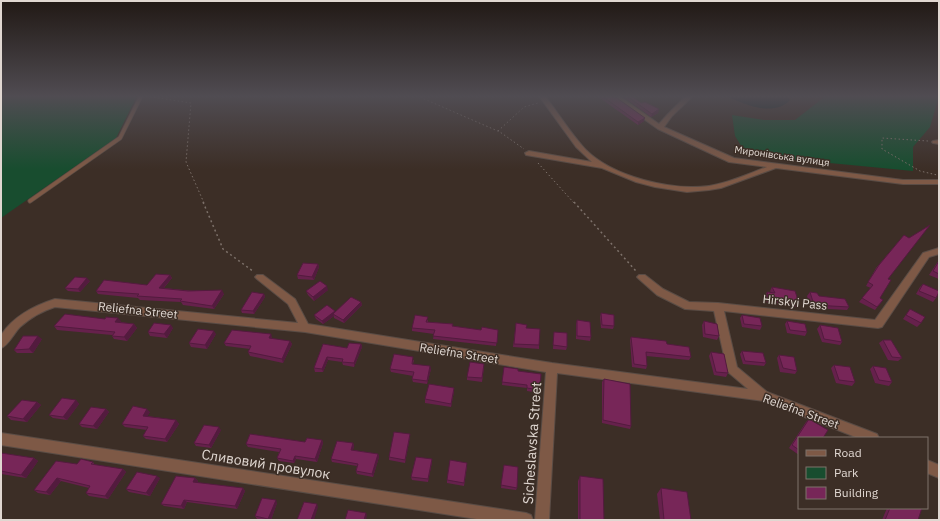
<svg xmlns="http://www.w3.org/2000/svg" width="940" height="521" viewBox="0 0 940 521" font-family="'IBM Plex Sans',sans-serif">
<rect width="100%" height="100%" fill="#3c2e26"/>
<!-- green -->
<path fill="#184d2f" d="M1 96H137L116 138 1 218Z
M821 96H939L930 127 913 147V171L747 155 735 136 732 115 764 120H795L823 98Z"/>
<!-- water -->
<path fill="#102326" d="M727 96H787L790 100C774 117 745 105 727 96Z"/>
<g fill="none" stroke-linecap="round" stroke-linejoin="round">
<defs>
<path id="service" d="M30 201 120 138 141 96"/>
<path id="minor" d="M539 96H545C559 114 571 134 586 150 613 177 672 191 709 186 729 183 748 174 767 167L729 162 658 129 611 96H619L659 124 668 114 686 96H693L672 116 664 127 734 158 903 180H939V184H903L776 168 721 188 709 190 687 192 655 187 636 182 602 168 526 155 525 153 529 151 592 162 576 147Z
M939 140V144L933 143 932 142 933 141Z
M939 248V254L929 257 882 327 878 328 724 311 737 367 767 392 877 434 879 438H858L764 401 557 373 549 520H535L546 372 305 332 55 307C42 311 30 318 20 327 14 333 8 346 1 348V335C14 316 33 306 55 299L298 323 288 304 257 279 255 277 257 275H263L295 299 308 324 552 363 748 389 728 372 727 369 714 311 685 309 657 295 639 279 637 277 639 275H645L663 289 689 302 718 303 875 320 923 253Z
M1 433 526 513 531 515 533 520H483L1 445Z
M927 460 939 465V478L927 473Z"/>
</defs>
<!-- service casing -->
<use href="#service" stroke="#5a4c45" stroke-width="5"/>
<!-- minor casing -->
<use href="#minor" stroke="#5a4c45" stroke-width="2"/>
<!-- path-far1 -->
<path stroke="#7d716a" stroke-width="1" stroke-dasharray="1.5 2.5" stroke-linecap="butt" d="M146 96 191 103 186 162 204 203
M422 96V98L500 132 524 149
M498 131 524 107 538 103
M928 141 882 138V149L920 171 937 175
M538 163 574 203"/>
<!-- path -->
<path stroke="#7d716a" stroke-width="1.5" stroke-dasharray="2 3" stroke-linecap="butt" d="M203 202 223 249 254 272
M574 202 636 271"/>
<!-- service -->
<use href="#service" stroke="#7e5946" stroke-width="3.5"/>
<!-- minor -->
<use href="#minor" fill="#7e5946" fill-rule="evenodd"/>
</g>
<!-- wall -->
<path fill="#66214c" d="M597 96H614L644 121 638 125Z
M622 96H632L641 103 659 109 658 113 651 117Z
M904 235 888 279 880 298 883 300 875 310 859 302 871 288 866 286 876 268Z
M939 260V279L929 275Z
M318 264 319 267 314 280 298 279 297 275Z
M170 275 172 278 164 288 224 294 214 309 183 305 181 302 140 300 138 298 98 294 96 291 147 285Z
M90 281 80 292 68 291 65 288Z
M923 284 936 298 933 302 916 294 920 287Z
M772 287 799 303 796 307 767 303 765 296 767 292 771 293 770 291Z
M328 290 314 301 308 295 306 291Z
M810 292 819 296 849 307 847 310 811 308 807 296Z
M264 294 265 297 254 314 242 313 241 310Z
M361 302 362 305 344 323 334 318V316L323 324 316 319 314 315 335 312Z
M910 309 921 323 917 327 903 319Z
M601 313 614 326 613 329 601 328 600 317Z
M742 315 762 326 760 330 742 327 740 318Z
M428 320V322L453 324V326L481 330H498L496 346 433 339 434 334 412 331V328Z
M577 320 591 337 590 341 576 339V324Z
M121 321 120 322 134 324 137 328 127 341 114 339 112 336V335L57 330 54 326Z
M704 321 719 336 717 340 703 337 702 325Z
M787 321 807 332 805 336 787 333 785 324Z
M516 323 526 328 539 345V349L513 347Z
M820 325 842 342 840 345 822 342 817 329Z
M173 328 167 338 150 336 148 332Z
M554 332 567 347 566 350 553 349Z
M216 334 207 349 191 347 189 343Z
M272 337V339L290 341 292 344 283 363 250 356 248 352 250 349 226 346 224 343Z
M631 337 667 344 691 357 689 360 646 356 647 366 646 369 632 367 630 340Z
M42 339 33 353H17L14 350Z
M883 340 902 358 898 361 888 360 879 343Z
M323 344 347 348 361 344 362 347 354 367 343 365 342 362 328 360 323 372H315L314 368Z
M742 351 766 363 764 366 743 364 740 354Z
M711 352 728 373 726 377 714 375 709 356Z
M779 355 797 371 795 374 780 372 777 358Z
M414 360 413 364 431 369 427 384 413 382 412 379 413 376 391 372 390 369Z
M834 365 855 382 852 386 836 383 831 368Z
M873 366 892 382 889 386 875 383 870 369Z
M484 367 482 382 467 380V377Z
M504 367 518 371 540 390V393L527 391V388L502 385Z
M604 379 631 426 630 429 602 423V382Z
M454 388V391L451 407 425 403V399Z
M76 400 79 404 67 420 53 418 49 415Z
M37 402 41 405 27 422 11 420 7 416Z
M106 409 109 412 97 429 82 427 79 424Z
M150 412 147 416 176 420 179 424 167 442 146 439 143 436 147 430 125 427 122 424Z
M809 419 799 438V455L789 448 806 422Z
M221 430 211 448 196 446 194 443Z
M410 434V437L405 463 389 460V457Z
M322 440 323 443 317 462 296 459 294 463 279 461 277 458 279 452 248 447 246 444 305 442Z
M353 443 354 446 353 450 378 454 379 457 373 477 357 474 356 471 357 466 332 462 331 459Z
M1 453 34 458 38 461 26 478 1 474Z
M432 459V462L428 482 412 480 411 477Z
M93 462 95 465 123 469 126 472 108 499 89 496 86 493 89 488 61 481 50 495 38 493 34 490 77 464Z
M504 465 517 488 516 490 501 488Z
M467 466 464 486 447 483V480Z
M580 476 604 520H578V481Z
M160 478 150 496 129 492 126 489Z
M195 478 198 481 197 483 243 488 245 491 237 509 187 502 184 509 164 506 161 504Z
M661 488 691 520H660L657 494Z
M277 503 271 520H263L257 519 255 516Z
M887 508H922L918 520H882Z"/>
<!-- shaded-wall -->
<path fill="#531b3e" d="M659 109 658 113 651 117 652 114Z
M645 118 644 121 638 125V122Z
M318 264 319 267 314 280 312 277Z
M170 275 172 278 161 291 159 288Z
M87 278 90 281 80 292 78 289Z
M327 286 328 290 314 301 313 297Z
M222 290 224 294 214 309 212 306Z
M264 294 265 297 254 314 253 311Z
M361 302 362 305 344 323 343 320Z
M335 311 336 314H333L334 316 323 324 322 321Z
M118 318 121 321 118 325 115 322Z
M134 324 137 328 127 341 124 337Z
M171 325 173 328 167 338 164 334Z
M214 331 216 334 207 349 205 345Z
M271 334 272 337 270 342 269 338Z
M38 336 42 339 33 353 29 349Z
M290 341 292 344 283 363 282 359Z
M361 344 362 347 354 367V363Z
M327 357 328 360 323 372 322 369Z
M430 366 431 369 427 384V381Z
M454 388V391L451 407V404Z
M76 400 79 404 67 420 63 417Z
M37 402 41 405 27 422 23 419Z
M106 409 109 412 97 429 93 426Z
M147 409 150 412 146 419 143 416Z
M176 420 179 424 167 442 165 439Z
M219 427 221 430 211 448 209 445Z
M410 434V437L405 463V460Z
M322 440 323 443 317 462 315 459Z
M353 443 354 446 352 453 351 450Z
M378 454 379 457 373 477 372 474Z
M295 456 296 459 294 463 293 461Z
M34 458 38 461 26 478 21 475Z
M432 459V462L428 482V479Z
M123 469 126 472 108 499 105 496Z
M157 476 160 478 150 496 146 493Z
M57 478 61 481 50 495 46 492Z
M195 478 198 481 196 485 193 482Z
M243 488 245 491 237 509 235 506Z
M184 500 187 502 184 509 181 506Z
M276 500 277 503 271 520H269L268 519Z
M317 504 318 507 314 520H311Z
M366 513 367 515 366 520H364Z"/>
<!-- building -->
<path fill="#772658" stroke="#531b3e" d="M602 96H614L645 118 638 122Z
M627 96H632L641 103 645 102 659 109 652 114Z
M930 225 888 279 891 280 880 298 883 300 877 307 862 298 873 285 868 282 879 265 904 235 909 238Z
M939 261V274L933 271Z
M303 263 318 264 312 277 297 275Z
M156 274 170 275 159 288 188 291 222 290 212 306 180 301 182 299 137 296 139 294 96 291 104 280 147 285Z
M75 277 87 278 78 289 65 288Z
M320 281 327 286 313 297 306 291Z
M923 284 939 291V292L936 298 919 291Z
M772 287 795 291 799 303 769 300 767 292 775 293Z
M252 292 264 294 253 311 241 310Z
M810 292 817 293 819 296 845 299 849 307 814 305Z
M351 297 361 302 343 320 333 314Z
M327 305 335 311 322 321 314 315Z
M910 309 925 317 921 323 906 315Z
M601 313 614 315V326L602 325Z
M65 314 105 319 106 317 118 318 115 322 134 324 124 337 112 336 115 332 54 326Z
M415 315 428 317 426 322 453 324 452 326 481 330 482 327 498 330 497 343 433 336 435 330 412 328Z
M742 315 760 318 762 326 744 324Z
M577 320 590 322 591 337 577 336Z
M704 321 717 324 719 336 705 334Z
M787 321 805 324 807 332 790 330Z
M154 323 171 325 164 334 148 332Z
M516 323 527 325 526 328 540 329 539 345 514 344Z
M820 325 838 328 842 342 824 339Z
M198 329 214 331 205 345 189 343Z
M232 330 271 334 269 338 290 341 282 359 248 352 251 346 224 343Z
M554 332 567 333V347L553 345Z
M23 336H38L29 349 14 350Z
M631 337 666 341 667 344 689 347 691 357 646 352 647 366 634 364Z
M883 340H891L902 358 892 357Z
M349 343 361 344 354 363 342 362 343 359 327 357 322 369 314 368 323 344 347 348Z
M742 351 763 353 766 363 745 361Z
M711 352 724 354 728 373 716 372Z
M394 354 413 357 412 364 430 366 427 381 412 379 414 372 390 369Z
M779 355 794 357 797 371 783 368Z
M470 362 484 364 482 378 467 377Z
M834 365 850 367 855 382 839 380Z
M873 366 886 368 892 382 879 380Z
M504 367 518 369V371L541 374 540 390 527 388V385L502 382Z
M604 379 630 384 631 426 603 420Z
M429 384 454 388 451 404 425 399Z
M62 398 76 400 63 417 49 415Z
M22 400 37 402 23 419 7 416Z
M133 406 147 409 143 416 176 420 165 439 143 436 148 427 122 424Z
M91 407 106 409 93 426 79 424Z
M809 419 828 430 823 438H799V450L792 445Z
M204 425 219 427 209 445 194 443Z
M394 432 410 434 405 460 389 457Z
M250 434 305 442 307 438 322 440 315 459 295 456 293 461 277 458 281 449 246 444Z
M337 441 353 443 351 450 378 454 372 474 356 471 358 464 331 459Z
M1 453 34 458 21 475 1 471Z
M416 457 432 459 428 479 411 477Z
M81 459 93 462 91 464 123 469 105 496 86 493 90 486 57 478 46 492 34 490 56 461 77 464Z
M450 460 467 463 464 483 447 480Z
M504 465 518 467 517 488 501 485Z
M137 472 157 476 146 493 126 489Z
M176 476 195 478 193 482 243 488 235 506 184 500 181 506 161 504Z
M580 476 603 479 604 520H580Z
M661 488 687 492 691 520H664Z
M262 498 276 500 268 519 255 516Z
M304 502 317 504 311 520H297Z
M890 508H922L918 520H885Z
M348 510 366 513 364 520H345Z"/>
<!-- sky -->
<linearGradient id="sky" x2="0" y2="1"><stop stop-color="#211915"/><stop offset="0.57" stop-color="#504c52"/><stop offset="1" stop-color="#504c52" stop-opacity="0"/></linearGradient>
<rect width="940" height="169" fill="url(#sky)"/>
<g text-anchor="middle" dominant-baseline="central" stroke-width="3" stroke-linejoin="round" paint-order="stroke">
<!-- far-street labels -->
<g font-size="10" fill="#e0d7d1" stroke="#3c2e26">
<text transform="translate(782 156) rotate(8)">Миронівська вулиця</text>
</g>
<!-- street labels -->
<g font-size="12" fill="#e0d7d1" stroke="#3c2e26">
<text transform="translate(795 302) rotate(6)">Hirskyi Pass</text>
<text transform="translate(138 310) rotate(6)">Reliefna Street</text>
<text transform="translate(459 353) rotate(9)">Reliefna Street</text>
<text transform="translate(801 411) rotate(20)">Reliefna Street</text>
</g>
<!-- near-street labels -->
<g font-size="14" fill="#e0d7d1" stroke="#3c2e26">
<text transform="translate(532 443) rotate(-86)">Sicheslavska Street</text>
<text transform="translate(266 464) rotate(9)">Сливовий провулок</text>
</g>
</g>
<!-- border -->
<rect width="940" height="521" fill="none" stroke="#e0d7d1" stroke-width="4"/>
<!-- legend -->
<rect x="798" y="437" width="130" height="72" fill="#3c2e26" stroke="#7e726a"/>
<rect x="806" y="450" width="20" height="6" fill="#7e5946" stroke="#7e726a"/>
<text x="834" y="457" font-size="12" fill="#e0d7d1">Road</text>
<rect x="806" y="467" width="20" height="12" fill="#184d2f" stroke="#7e726a"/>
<text x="834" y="477" font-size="12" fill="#e0d7d1">Park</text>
<rect x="806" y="487" width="20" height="12" fill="#772658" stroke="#7e726a"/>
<text x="834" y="497" font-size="12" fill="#e0d7d1">Building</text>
</svg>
